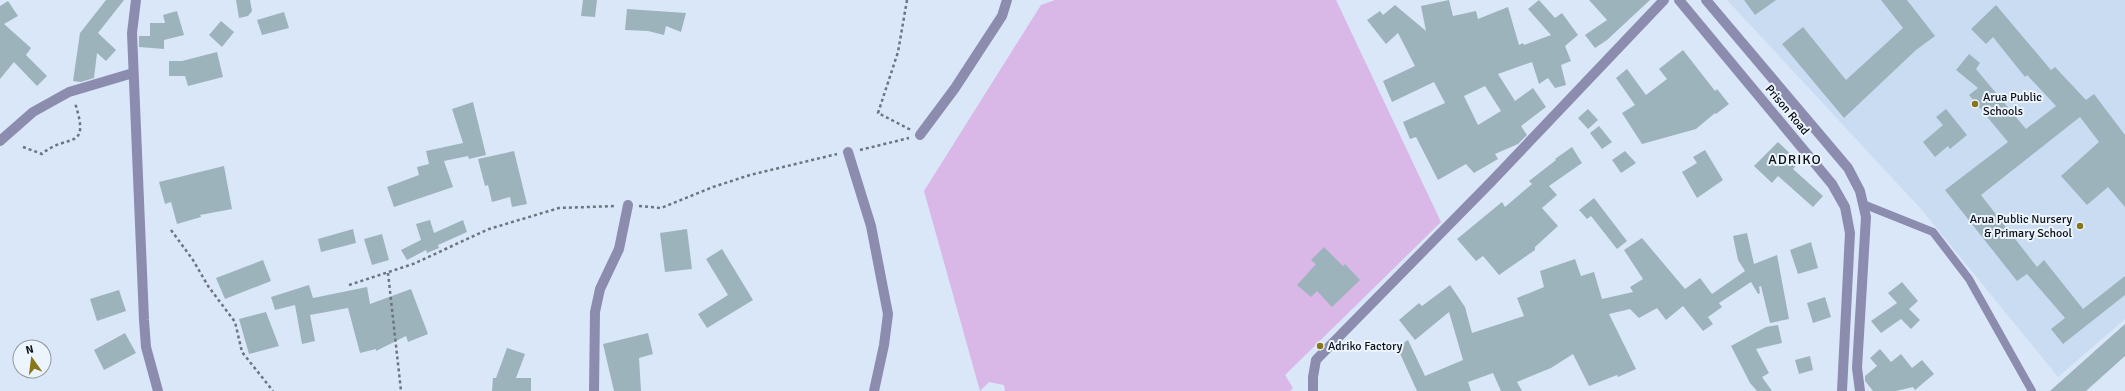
<svg xmlns="http://www.w3.org/2000/svg" width="2125" height="391" viewBox="0 0 2125 391" font-family="Signika,sans-serif">
<rect width="100%" height="100%" fill="#dae7f8"/>
<!-- built -->
<path fill="#cadcf2" d="M1727 0H2125V319L2058 377 1921 209Z"/>
<!-- green -->
<path fill="#d9b7e6" d="M1055 0H1336L1441 222 1285 375 1293 388 1290 391H1005L1004 385 989 382 980 391 924 191 1041 5Z"/>
<!-- building -->
<path fill="#9db3bb" fill-rule="evenodd" d="M106 0H124L98 33 116 50 106 61 97 53 94 78 81 82 73 81 80 33Z
M236 0H250L252 11 248 16 239 18Z
M583 0H597L595 17 581 16Z
M1449 0 1453 16 1476 11 1478 19 1508 7 1519 45 1523 43 1524 45 1551 35 1528 9 1539 0 1555 18 1562 13 1578 35 1565 46 1571 61 1561 65 1566 85 1555 88 1548 78 1539 84 1532 62 1498 74 1515 101 1533 88 1546 107 1521 126 1527 135 1518 144 1495 154 1498 159 1474 173 1466 164 1438 180 1416 137 1410 139 1403 122 1445 103 1434 82 1392 102 1383 81 1415 66 1398 33 1386 44 1367 20 1380 11 1383 15 1395 5 1426 31 1421 6ZM1485 86 1501 111 1478 125 1464 96Z
M1589 0H1650L1607 40 1595 48 1585 35 1607 20Z
M1744 0H1776L1755 15Z
M1881 0H1907L1935 36 1916 50 1844 118 1782 44 1803 27 1846 80 1903 28Z
M8 1 18 16 4 24 31 48 26 55 47 76 37 86 14 62 0 79V6Z
M1996 5 2051 70 2055 67 2086 100 2094 94 2125 135V207L2108 187 2087 205 2061 176 2099 142 2080 117 1981 195 2037 267 2044 260 2083 309 2125 276V295L2063 344 2051 329 2065 318 2027 274 2017 281 1945 190 2008 142 1969 95 1978 88 1956 70 1969 54 1980 63 1976 69 2026 129 2056 106 2027 75 2025 77 1993 37 1986 44 1971 29Z
M627 9 686 13 681 32 666 26 664 35 648 31 625 30Z
M177 11 184 35 164 40V49L139 47V36H150V23H165L163 15Z
M284 12 289 28 262 35 257 20Z
M221 21 234 32 222 47 209 35Z
M1683 50 1715 91 1717 89 1729 104 1716 114 1715 113 1696 129 1642 144 1622 113 1635 105 1616 78 1627 69 1646 95 1667 79 1659 69Z
M217 52 223 77 188 86 185 76H169V61H182Z
M473 102 486 155 469 159 468 156 444 161 453 187 394 207 387 187 419 175 417 167 429 164 426 151 463 143 452 109Z
M1588 109 1598 120 1588 129 1578 118Z
M1946 109 1967 135 1950 149 1948 146 1935 157 1923 142 1943 125 1936 117Z
M1599 126 1612 142 1602 149 1590 133Z
M1778 142 1799 162 1793 169 1823 196 1813 207 1778 176 1772 183 1754 166Z
M1572 147 1582 163 1549 186 1557 195 1542 208 1558 226 1535 247V250L1499 275 1483 256 1476 261 1457 239 1502 202 1505 207 1532 184 1529 181 1556 160 1555 159Z
M1705 150 1723 180 1697 198 1682 172 1697 163 1693 157Z
M514 151 527 204 512 207 510 197 492 202 488 185 485 186 478 159Z
M1625 151 1636 163 1621 173 1612 160Z
M224 166 232 209 200 215 201 217 177 224 171 202 165 204 159 182Z
M1594 198 1627 241 1617 249 1591 216 1587 219 1579 210Z
M430 220 434 233 463 220 467 232 438 245 439 248 427 253 426 250 407 260 401 250 421 240 416 224Z
M353 229 356 243 321 252 318 239Z
M687 229 692 269 665 272 660 233Z
M1747 233 1754 264 1777 255 1789 319 1770 323 1761 286 1759 287 1760 293 1758 294 1751 282 1719 303 1722 307 1708 317 1713 324 1703 331 1683 306 1666 320 1657 308 1639 318 1630 309 1609 314 1636 369 1618 377 1617 375 1589 386 1573 354 1551 368 1517 382 1522 391H1501L1493 373 1468 382 1471 391H1417L1397 347 1408 340 1425 376 1463 360 1449 312 1415 340 1399 320 1419 303 1422 306 1450 285 1465 307 1472 333 1524 316 1517 298 1544 287 1540 271 1575 259 1581 276 1594 272 1602 299 1633 292 1630 287 1643 279 1624 250 1642 238 1685 289 1700 278 1712 294 1745 271 1738 260 1733 236Z
M382 234 389 260 372 265 364 239Z
M1811 242 1818 268 1798 274 1790 250Z
M1324 247 1343 266 1345 264 1360 280 1332 307 1317 291 1311 297 1297 285 1316 264 1311 260Z
M722 249 753 300 707 328 698 314 728 295 706 259Z
M263 260 271 281 225 299 216 278Z
M1902 282 1918 301 1909 309 1920 320 1911 329 1901 319 1881 333 1871 321 1897 303 1888 293Z
M309 285 313 298 367 287 370 304 411 289 428 334 408 342 406 336 376 351V349L360 353 348 308 310 315 315 341 302 344 295 305 275 310 271 297Z
M119 290 126 311 97 321 90 299Z
M1825 297 1831 317 1813 323 1807 303Z
M266 312 279 346 249 354 239 319Z
M2125 324V356L2086 391H2050Z
M1778 325 1782 343 1756 349 1769 373 1762 377 1772 391H1757L1750 383 1731 346 1766 327Z
M125 333 136 353 104 370 94 350Z
M648 333 653 354 639 358 641 391H614L603 344Z
M507 348 525 354 516 378H531V391H492L493 378H496Z
M1880 349 1891 362 1901 354 1912 368 1922 360 1934 374 1915 390 1913 387 1896 391H1873L1865 381V376L1877 366 1870 358Z
M1810 356 1813 370 1799 374 1795 360Z"/>
<g fill="none" stroke-linecap="round" stroke-linejoin="round">
<!-- path -->
<path stroke="#6c747f" stroke-width="2.5" stroke-dasharray="3 3" stroke-linecap="butt" d="M907 0 898 52 878 113 911 130
M23 147 42 154C67 132 91 153 75 103
M860 150 909 138
M639 206 661 208 713 187 750 175 837 154
M171 230 193 260 208 286 235 322 242 352 273 391
M388 273 401 391
M349 285 413 264 489 229 559 208 616 206"/>
<!-- service -->
<path stroke="#8c8cae" stroke-width="8" d="M1863 204 1933 232 1969 279 2032 391"/>
<!-- minor -->
<path stroke="#8c8cae" stroke-width="10" d="M136 0 132 33 144 320 146 347 158 391
M920 135 955 88 1002 16 1007 0
M0 141 33 112 69 92 133 73
M848 152 871 226 888 314 884 345 874 391
M594 391 595 312 600 289 619 249 628 205
M1313 391V377L1316 360 1491 182 1664 0"/>
<!-- tertiary -->
<path stroke="#8c8cae" stroke-width="10" d="M1679 0 1832 184 1845 207 1850 233 1842 391
M1706 0 1848 168 1860 191 1866 217 1857 368 1860 391"/>
</g>
<!-- markers -->
<g fill="#87761a" stroke="#ecf4fe" stroke-width="1.5">
<circle cx="1975" cy="104" r="4"/>
<circle cx="2080" cy="226" r="4"/>
<circle cx="1320" cy="346" r="4"/>
</g>
<g text-anchor="middle" dominant-baseline="central" stroke-width="4" stroke-linejoin="round" paint-order="stroke">
<!-- poi labels -->
<g font-size="12" fill="#0d1117" stroke="#ecf4fe" text-anchor="start">
<text x="1983" y="97">Arua Public<tspan x="1983" dy="14">Schools</tspan></text>
<text x="2072" y="219" text-anchor="end">Arua Public Nursery<tspan x="2072" dy="14">&amp; Primary School</tspan></text>
<text x="1328" y="346">Adriko Factory</text>
</g>
<!-- street labels -->
<g font-size="12" fill="#0d1117" stroke="#ecf4fe">
<text transform="translate(1787 110) rotate(50)">Prison Road</text>
</g>
<!-- quarter labels -->
<g font-size="14" letter-spacing="1" fill="#0d1117" stroke="#ecf4fe">
<text x="1795" y="159">ADRIKO</text>
</g>
</g>
<!-- north arrow -->
<g transform="translate(32 359) rotate(346)"><circle r="19" fill="#ecf4fe" stroke="#9399a2"/>
<path d="M0-3L7 15L0 10L-7 15Z" fill="#87761a"/>
<text y="-6" font-size="11" font-weight="bold" text-anchor="middle" fill="#0d1117">N</text>
</g>
</svg>
